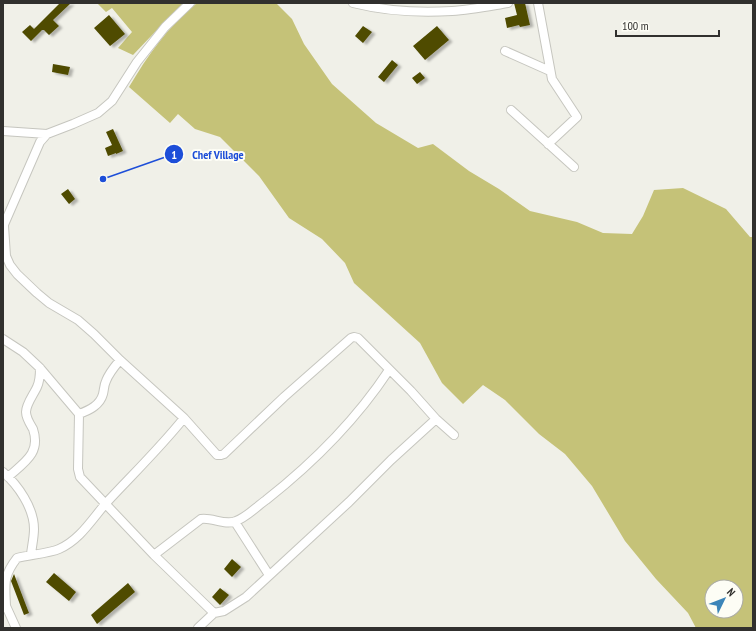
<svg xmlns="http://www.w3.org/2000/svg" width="756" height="631" viewBox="0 0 756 631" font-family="'PT Sans Narrow',sans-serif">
<defs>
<filter id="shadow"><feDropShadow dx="3.5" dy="2" stdDeviation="1" flood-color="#0004"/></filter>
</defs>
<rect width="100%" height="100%" fill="#f0f0e8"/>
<!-- green -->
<path fill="#c5c278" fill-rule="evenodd" d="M97 3H184L176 10 133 55 118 48 132 32 112 8 106 12Z
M197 3H276L292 19 304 44 332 84 376 123 418 148 433 144 469 171 499 189 530 211 577 222 603 233 632 234 643 216 654 190 683 188 726 209 750 237H753V628H696L688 613 656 579 625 541 592 486 565 454 539 434 505 400 483 385 463 404 442 383 420 343 354 283 345 263 322 239 289 218 259 176 220 137 195 129 178 114 170 123 129 87C148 55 168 26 197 3ZM712 587H736V611H712Z"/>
<!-- building -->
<path fill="#4f4b00" filter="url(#shadow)" d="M60 3H71L53 20 59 26 49 35 44 30H42L31 41 22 32 30 25 34 29Z
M514 3H525L530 25 520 27 519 25 507 28 505 18 517 15Z
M109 15 125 34 110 46 94 28Z
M363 26 372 32 363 43 355 36Z
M437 26 449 40 425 60 413 46Z
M392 60 398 65 384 82 378 77Z
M53 64 70 67 68 75 52 72Z
M420 72 425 78 417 84 412 78Z
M113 129 123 151 116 154V153L108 156 105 148 112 145 106 132Z
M68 189 75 199 69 204 61 194Z
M232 559 241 567 232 577 224 569Z
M54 573 76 592 69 601 46 582Z
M14 574 29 613 24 615 11 581Z
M128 583 135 592 97 624 91 615Z
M220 588 229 595 220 605 212 597Z"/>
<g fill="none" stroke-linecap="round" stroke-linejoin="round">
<defs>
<path id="minor" d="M353 3C385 11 420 13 452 11 471 10 490 6 508 3
M538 3 552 79 577 117 548 144
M505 51 550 71
M511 110 574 167
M3 131 47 134 73 124 98 113 112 101 137 62 165 27 190 3
M4 226 6 256 10 265 17 274 37 293 49 303 78 320 94 334 120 360 184 418 217 455H221L224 454 284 397 351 338 354 337 358 338 411 391 436 419 454 435
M3 227 40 142 47 134
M3 339 23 352 40 368 79 414 78 469 80 477 154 555 214 613
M79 414C90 410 100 405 103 394 104 390 104 385 106 381 109 373 115 366 120 360
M3 472C18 485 34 508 34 529 34 537 32 546 31 554
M8 477C25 462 41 453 33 429 30 424 26 418 26 412 26 404 34 394 37 387 40 381 40 374 40 368
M235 522 269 575
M154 555 201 519C212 517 225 526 236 521 247 517 256 507 266 500 313 463 356 420 389 370
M6 606 16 628
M3 608 6 606C5 584 3 576 17 558 29 555 50 553 59 549 80 540 92 519 107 502 133 474 160 448 184 418
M198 628 214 613 224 611 246 597 349 502 391 460 436 419"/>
</defs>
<!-- minor casing -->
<use href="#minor" stroke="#c6c6bf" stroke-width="10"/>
<!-- minor -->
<use href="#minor" stroke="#fff" stroke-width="8"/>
</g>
<!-- callouts -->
<path fill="none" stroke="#1d4ed8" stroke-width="1.5" d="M103 179L174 154"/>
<g fill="#1d4ed8" stroke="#fdfdf5" stroke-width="1.5">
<circle cx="103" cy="179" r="4"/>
<circle cx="174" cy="154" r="10"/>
</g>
<g font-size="12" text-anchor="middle" font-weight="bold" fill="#fff">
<text x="174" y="159">1</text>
</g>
<g font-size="12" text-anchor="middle" font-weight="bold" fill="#1d4ed8" stroke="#fdfdf5" stroke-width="4" stroke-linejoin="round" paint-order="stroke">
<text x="218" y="159">Chef Village</text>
</g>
<!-- border -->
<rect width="756" height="631" fill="none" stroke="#31302e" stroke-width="8"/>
<!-- north arrow -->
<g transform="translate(724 599) rotate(47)"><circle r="19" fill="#fdfdf5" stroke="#ababa5"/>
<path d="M0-3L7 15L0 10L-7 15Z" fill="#3c85b9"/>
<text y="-6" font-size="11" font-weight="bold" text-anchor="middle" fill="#31302e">N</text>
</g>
<!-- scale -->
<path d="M616 30v6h103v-6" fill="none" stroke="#31302e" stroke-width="2"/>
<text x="622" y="30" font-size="12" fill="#31302e" stroke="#fdfdf5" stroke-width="3" paint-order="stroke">100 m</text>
</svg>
